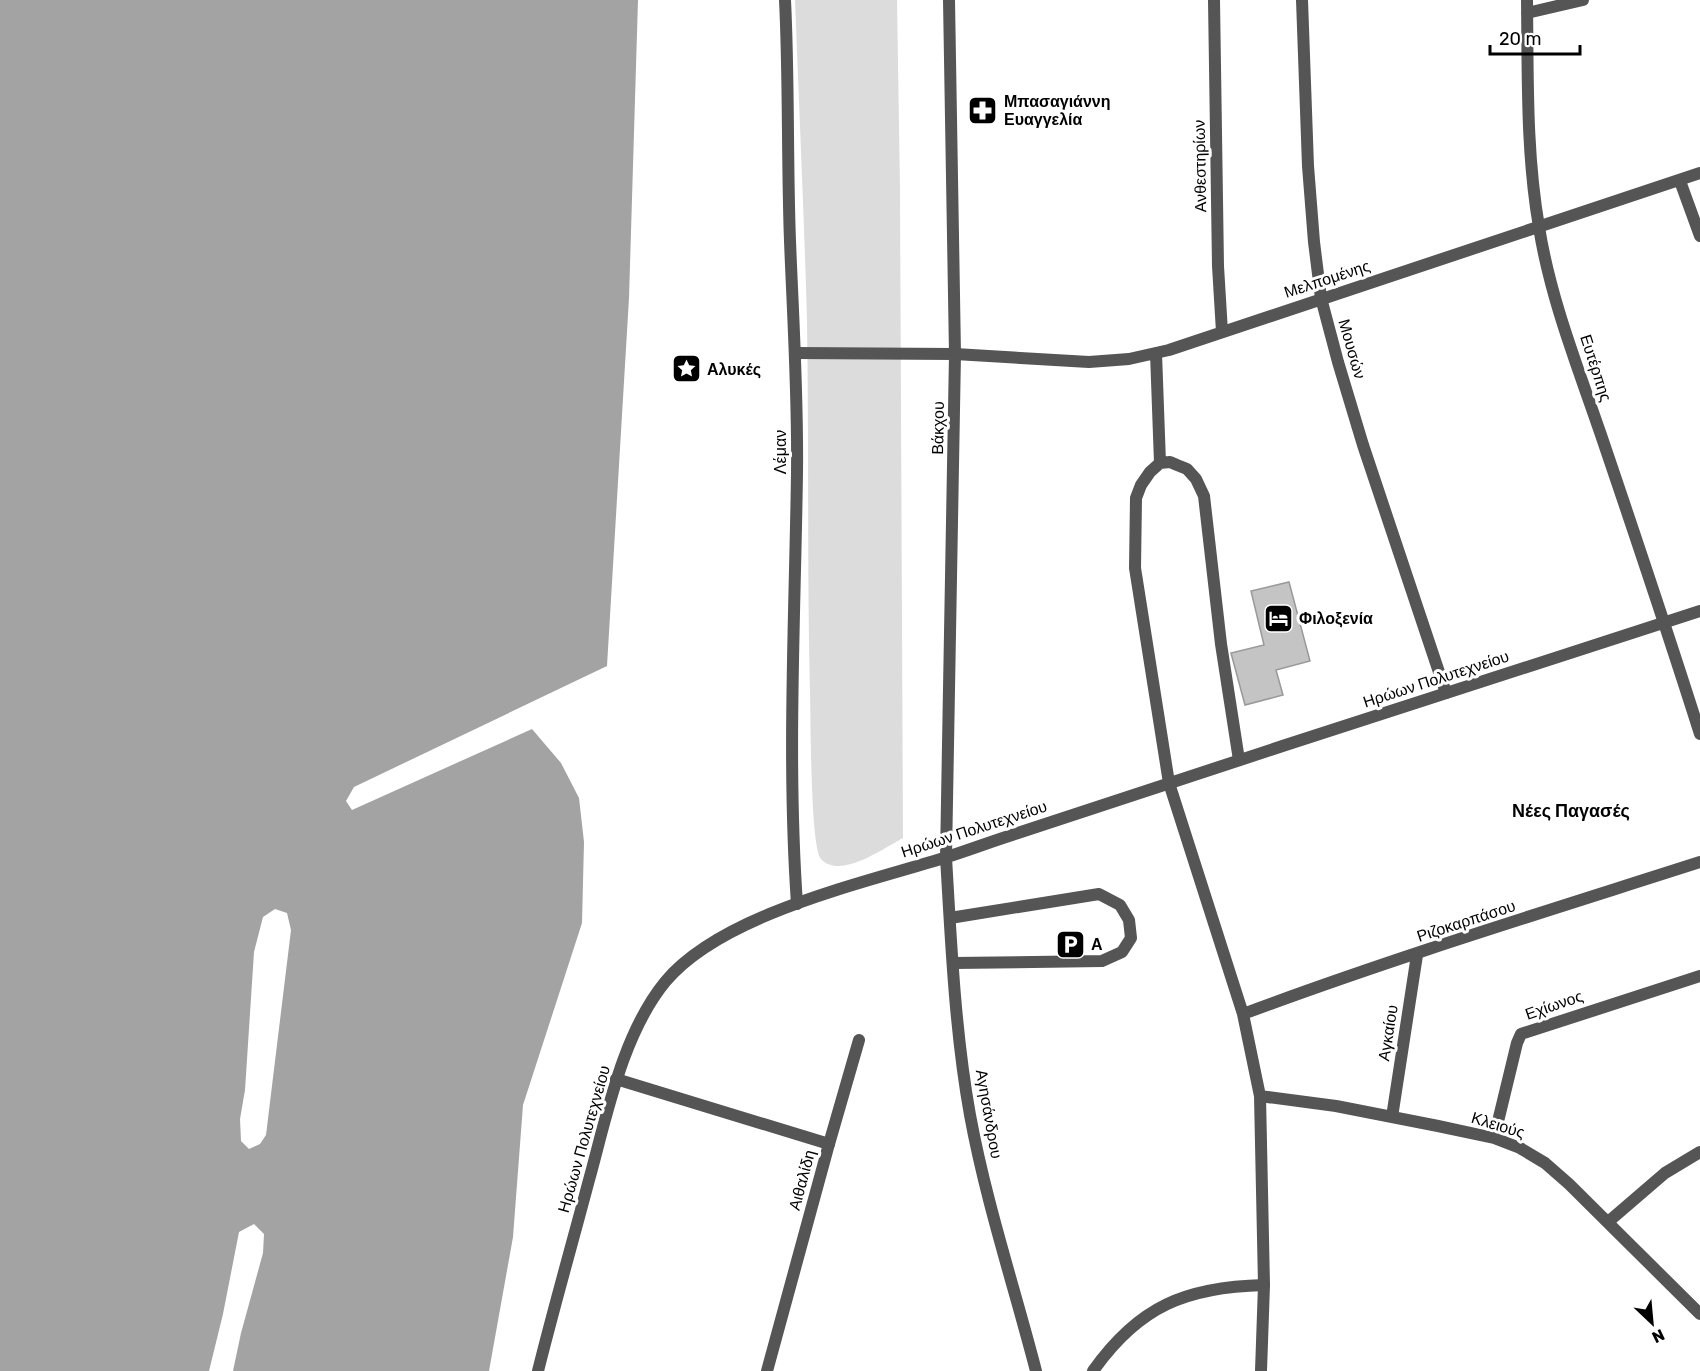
<svg xmlns="http://www.w3.org/2000/svg" width="1700" height="1371" viewBox="0 0 1700 1371" font-family="Rubik,sans-serif">
<rect width="100%" height="100%" fill="#fff"/>
<!-- green -->
<path fill="#dcdcdc" d="M795 0H897L900 190 903 838C884 848 840 880 821 859 810 846 811 717 810 693 807 569 809 444 807 320 804 213 799 107 795 0Z"/>
<!-- water -->
<path fill="#a3a3a3" d="M0 0H638L629 298 607 666 354 787 346 801 352 810 532 729 561 763 579 798 584 842 582 923 523 1105 513 1237 489 1371H0Z"/>
<!-- pier -->
<path fill="#fff" d="M275 909 287 913 291 930 266 1135 260 1144 249 1149 241 1141 240 1119 245 1090 254 952 263 917Z
M254 1224 264 1234 263 1253 241 1333 233 1371H209L223 1314 239 1232Z"/>
<!-- building -->
<path fill="#c4c4c4" stroke="#999" stroke-width="1.5" d="M1289 582 1310 661 1276 670 1283 695 1245 705 1231 653 1264 645 1251 591Z"/>
<g fill="none" stroke-linecap="round" stroke-linejoin="round">
<!-- service -->
<path stroke="#555" stroke-width="12" d="M950 918 1099 894 1120 905 1129 920 1131 938 1122 952 1102 961 954 963
M829 1144 859 1040
M1093 1371C1139 1306 1186 1287 1264 1285"/>
<!-- pedestrian -->
<path stroke="#555" stroke-width="12" d="M796 353 955 354"/>
<!-- minor -->
<path stroke="#555" stroke-width="12" d="M785 0C789 80 787 161 790 241 793 318 798 395 797 472 795 617 787 760 797 904
M1214 0 1218 266 1222 332
M1302 0 1308 166 1314 242 1321 298 1338 362 1363 445 1446 693
M1527 0C1528 76 1526 152 1539 227 1550 297 1577 365 1600 432 1634 532 1668 633 1700 734
M1527 13 1583 0
M1680 181 1700 236
M1156 353 1160 463
M955 354 1089 362 1129 359 1169 350 1700 173
M1239 760 1221 644 1204 496 1196 479 1187 469 1177 465 1170 462 1160 463 1150 472 1141 485 1136 498 1135 568 1169 783 1243 1014 1260 1096 1264 1285 1261 1371
M1243 1014C1393 958 1547 911 1700 862
M616 1079 829 1144 767 1371
M1260 1096 1336 1106 1438 1126 1494 1138 1520 1148 1545 1163 1569 1184 1700 1314
M1392 1117 1417 955
M1494 1138 1517 1043 1521 1034 1700 976
M1608 1222 1665 1173 1700 1152"/>
<!-- tertiary -->
<path stroke="#555" stroke-width="12" d="M949 0 955 354 946 857C951 942 955 1032 970 1115 986 1202 1014 1286 1036 1371
M538 1371C554 1307 572 1244 589 1180 607 1115 622 1035 665 982 721 914 864 883 947 857 969 850 990 842 1012 835 1241 759 1470 685 1700 611"/>
</g>
<!-- icons -->
<defs>
<symbol id="pharmacy-square" viewBox="-11 -11 22 22"><rect x="-9" y="-9" width="18" height="18" rx="4" fill="#000" stroke="#fff"/><path d="M-2-6h4v4h4v4h-4v4h-4v-4h-4v-4h4Z" fill="#fff"/></symbol>
<symbol id="sight-square" viewBox="-11 -11 22 22"><rect x="-9" y="-9" width="18" height="18" rx="4" fill="#000" stroke="#fff"/><path d="M0-6L1.8-2.2L6-1.7L2.9 1.2L3.7 5.4L0 3.3L-3.7 5.4L-2.9 1.2L-6-1.7L-1.8-2.2Z" fill="#fff"/></symbol>
<symbol id="hotel-square" viewBox="-11 -11 22 22"><rect x="-9" y="-9" width="18" height="18" rx="4" fill="#000" stroke="#fff"/><path d="M-6-4.5h1.5V1H6V5H4.5V3h-9V5H-6ZM-4 0a1.8 1.8 0 1 1 3.6 0ZM.5 0V-2.5h3Q6-2.5 6 0Z" fill="#fff"/></symbol>
<symbol id="parking-square" viewBox="-11 -11 22 22"><rect x="-9" y="-9" width="18" height="18" rx="4" fill="#000" stroke="#fff"/><path d="M-3.5-5.5H1a3.5 3.5 0 0 1 0 7H-1V5.5H-3.5ZM-1-3.4V-.6H.8a1.4 1.4 0 0 0 0-2.8Z" fill="#fff"/></symbol>
</defs>
<g fill-rule="evenodd">
<use href="#pharmacy-square" x="966" y="94" width="33" height="33"/>
<use href="#sight-square" x="670" y="352" width="33" height="33"/>
<use href="#hotel-square" x="1262" y="602" width="33" height="33"/>
<use href="#parking-square" x="1054" y="928" width="33" height="33"/>
</g>
<g text-anchor="middle" dominant-baseline="central" stroke-width="6" stroke-linejoin="round" paint-order="stroke">
<!-- poi labels -->
<g font-size="16" font-weight="bold" fill="#000" stroke="#fff" text-anchor="start">
<text x="1004" y="101">Μπασαγιάννη<tspan x="1004" dy="18">Ευαγγελία</tspan></text>
<text x="707" y="369">Αλυκές</text>
<text x="1299" y="618">Φιλοξενία</text>
<text x="1091" y="944">Α</text>
</g>
<!-- street labels -->
<g font-size="16" fill="#000" stroke="#fff">
<text transform="translate(1200 166) rotate(-91)">Ανθεστηρίων</text>
<text transform="translate(1327 279) rotate(-18)">Μελπομένης</text>
<text transform="translate(1352 349) rotate(74)">Μουσών</text>
<text transform="translate(1596 368) rotate(72)">Ευτέρπης</text>
<text transform="translate(938 428) rotate(-89)">Βάκχου</text>
<text transform="translate(780 452) rotate(-90)">Λέμαν</text>
<text transform="translate(1436 679) rotate(-18)">Ηρώων Πολυτεχνείου</text>
<text transform="translate(974 829) rotate(-18)">Ηρώων Πολυτεχνείου</text>
<text transform="translate(1466 921) rotate(-18)">Ριζοκαρπάσου</text>
<text transform="translate(1554 1005) rotate(-19)">Εχίωνος</text>
<text transform="translate(1388 1033) rotate(-81)">Αγκαίου</text>
<text transform="translate(989 1114) rotate(80)">Αγησάνδρου</text>
<text transform="translate(1498 1125) rotate(17)">Κλειούς</text>
<text transform="translate(584 1139) rotate(-74)">Ηρώων Πολυτεχνείου</text>
<text transform="translate(802 1180) rotate(-75)">Αιθαλίδη</text>
</g>
<!-- neighbourhood labels -->
<g font-size="18" font-weight="bold" fill="#000" stroke="#fff">
<text x="1571" y="811">Νέες Παγασές</text>
</g>
</g>
<!-- north arrow -->
<g transform="translate(1652 1323) rotate(154)" stroke="#ffffff" stroke-width="4.5" paint-order="stroke">
<path d="M0-4.5L10 22L0 15L-10 22Z" fill="#000000"/>
<text y="-9" font-size="16" font-weight="bold" text-anchor="middle" fill="#000000">N</text>
</g>
<!-- scale -->
<path d="M1490 45v9h90v-9" fill="none" stroke="#000000" stroke-width="3"/>
<text x="1499" y="45" font-size="18" fill="#000000" stroke="#ffffff" stroke-width="4.5" paint-order="stroke">20 m</text>
</svg>
